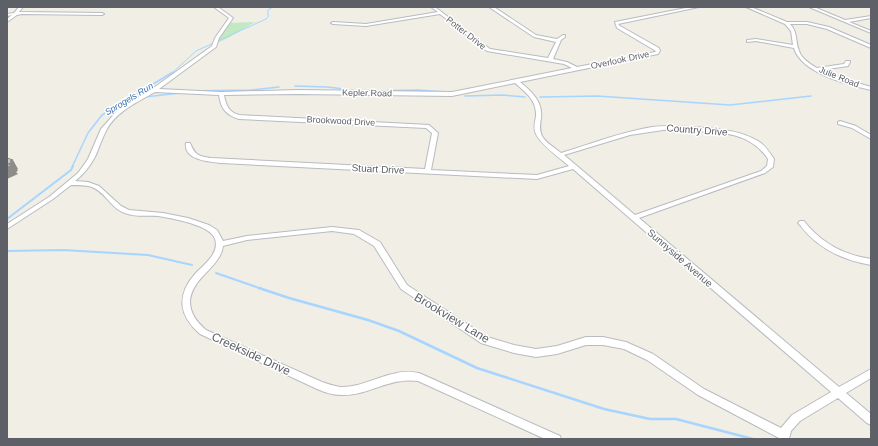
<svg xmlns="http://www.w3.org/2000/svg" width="878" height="446" viewBox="0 0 878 446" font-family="Helvetica,sans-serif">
<rect width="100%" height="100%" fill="#f0eee5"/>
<!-- green -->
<path fill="#c1e9c2" d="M255 22 228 38 217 43 220 36 229 23Z"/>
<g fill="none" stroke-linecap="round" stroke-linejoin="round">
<!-- stream-far3 -->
<path stroke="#a7d5ff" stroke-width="1" d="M172 73 196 51 266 19 268 17V10L273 7"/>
<!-- stream-far2 -->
<path stroke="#a7d5ff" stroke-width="1.5" d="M295 86 327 87 360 91
M187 91 251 90 279 87
M372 91 417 90 447 92
M465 96 503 95 525 97
M145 97 180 93
M540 97 597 96 730 105 811 96
M72 167 88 133 102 115 173 72"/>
<!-- stream-far1 -->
<path stroke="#a7d5ff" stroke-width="2" d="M7 219 71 170 73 166
M7 251 63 250 148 255 192 265
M216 273 262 289"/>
<!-- stream -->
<path stroke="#a7d5ff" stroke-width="2.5" d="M259 288 289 298 368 320 399 331 477 368 604 409 650 419H676L753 439"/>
<defs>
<path id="minor" d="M19 7H23L19 12 102 13 104 14 102 15 22 14 17 15 7 22V19L12 15 7 16V14L14 13Z
M214 7H218L233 18 219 38 216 47 159 89 221 92 298 90 452 92 572 68 564 64 487 51 440 14 366 26 333 24 331 23 333 22 366 24 438 12 431 7H435L490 49 548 58 556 42 534 37 489 7H494L536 35 557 39 563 35H565V37L561 40 553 59 567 62 577 67 655 52 656 51 617 28 615 22 691 7H699L618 24 620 26 659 48 660 51 658 54 520 82C531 91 543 101 541 118 540 124 539 130 542 136 546 143 555 148 561 153 591 144 621 132 652 127 666 125 679 127 692 127 714 129 738 129 758 141 765 145 769 152 774 159L773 167 765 173 639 218 839 387 871 369V378L846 393 871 414V425L867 423 838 398 800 421 791 431 789 439H779V438L698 395 647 360 624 349 603 345H586L557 354 536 357 514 353 481 343 401 289 374 246 354 234 332 231 247 240 223 246C220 268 192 277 190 301 190 314 197 322 206 330L322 382C328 384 334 386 340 387 360 388 378 376 397 373 405 371 412 372 419 373L560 436 561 439H545L418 381C388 377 369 396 341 395 333 395 324 392 317 389L200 334C179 316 176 296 195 274 203 265 220 254 215 239 211 225 171 218 158 216 148 215 137 217 128 214 111 210 107 193 92 187 85 185 78 185 71 185L53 199 7 229V224L49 197 78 173 88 159 101 129 118 110 152 89 212 46 215 38 229 18ZM515 83C525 92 537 100 536 116 535 122 533 128 536 134 540 144 561 159 569 166L537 175 431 170 438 133 429 125 239 115C229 112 226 106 224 95L298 94 452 96ZM155 92 219 95C221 109 226 115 239 119L426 128 432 133 425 169 211 158C198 156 195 155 190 143H186C183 160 209 162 221 163L537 179 573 169 831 392 792 415 781 428 704 389 653 354 626 342 603 337H586L557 346 536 349 514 345 487 337 407 285 380 242 359 230 332 227 247 236 223 241 217 230 209 225 188 218 163 213 129 210 121 206 99 186 88 182 75 181C83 175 90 166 95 157 99 148 102 138 107 129 117 111 138 102 155 92ZM663 130C673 129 683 130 694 131 722 132 751 133 768 159L767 166 761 171 635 215 564 155 630 135Z
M746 7H751L787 22H807L829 27 871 45V48L827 29 807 24H790C798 32 795 41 799 51 801 58 810 64 817 68L844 64 846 61H850V62L848 66 821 70 844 79 871 87V90C848 85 801 73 794 48L756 41 747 42V40L756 39 793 45 791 31 785 24Z
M809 7H814L845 20 871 16V18L849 22 871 31V33Z
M840 121 856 126 871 135V139L852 128 838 124V122Z
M800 221H804C821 243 844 255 871 259V265C842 260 817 248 800 225L798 223Z"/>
</defs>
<!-- minor casing -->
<use href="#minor" stroke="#b8bbc0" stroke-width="2"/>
<!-- minor -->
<use href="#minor" fill="#fff" fill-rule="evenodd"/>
</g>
<!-- shaded-wall -->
<path fill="#8e8c88" d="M13 160 18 169 17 170 18 171 16 172 18 174 7 179V167L10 161Z"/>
<!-- building -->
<path fill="#cbc8c2" stroke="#8e8c88" d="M7 158 13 160 10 161 12 162 8 164 12 165 7 167Z"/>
<g text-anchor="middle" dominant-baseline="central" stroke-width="3" stroke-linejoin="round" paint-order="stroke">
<!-- far-street labels -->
<g font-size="9" fill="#5d6167" stroke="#fff">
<text transform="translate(466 33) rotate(38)">Potter Drive</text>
<text transform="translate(620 60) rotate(-12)">Overlook Drive</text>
<text transform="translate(839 77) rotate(22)">Julie Road</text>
<text transform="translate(367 93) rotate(1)">Kepler Road</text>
<text transform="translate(341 121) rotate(3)">Brookwood Drive</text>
</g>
<!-- far-water labels -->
<g font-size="9" font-style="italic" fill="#3c74b8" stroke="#fff">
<text transform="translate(129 99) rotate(-31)">Sprogels Run</text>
</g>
<!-- street labels -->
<g font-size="10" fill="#5d6167" stroke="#fff">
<text transform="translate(697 130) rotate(4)">Country Drive</text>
<text transform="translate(378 169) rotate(3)">Stuart Drive</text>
<text transform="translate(680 258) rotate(41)">Sunnyside Avenue</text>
</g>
<!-- near-street labels -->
<g font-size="12" fill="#5d6167" stroke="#fff">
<text transform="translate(452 318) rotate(31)">Brookview Lane</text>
<text transform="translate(251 354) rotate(25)">Creekside Drive</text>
</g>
</g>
<!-- border -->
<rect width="878" height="446" fill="none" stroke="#5d6167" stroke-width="16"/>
</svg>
